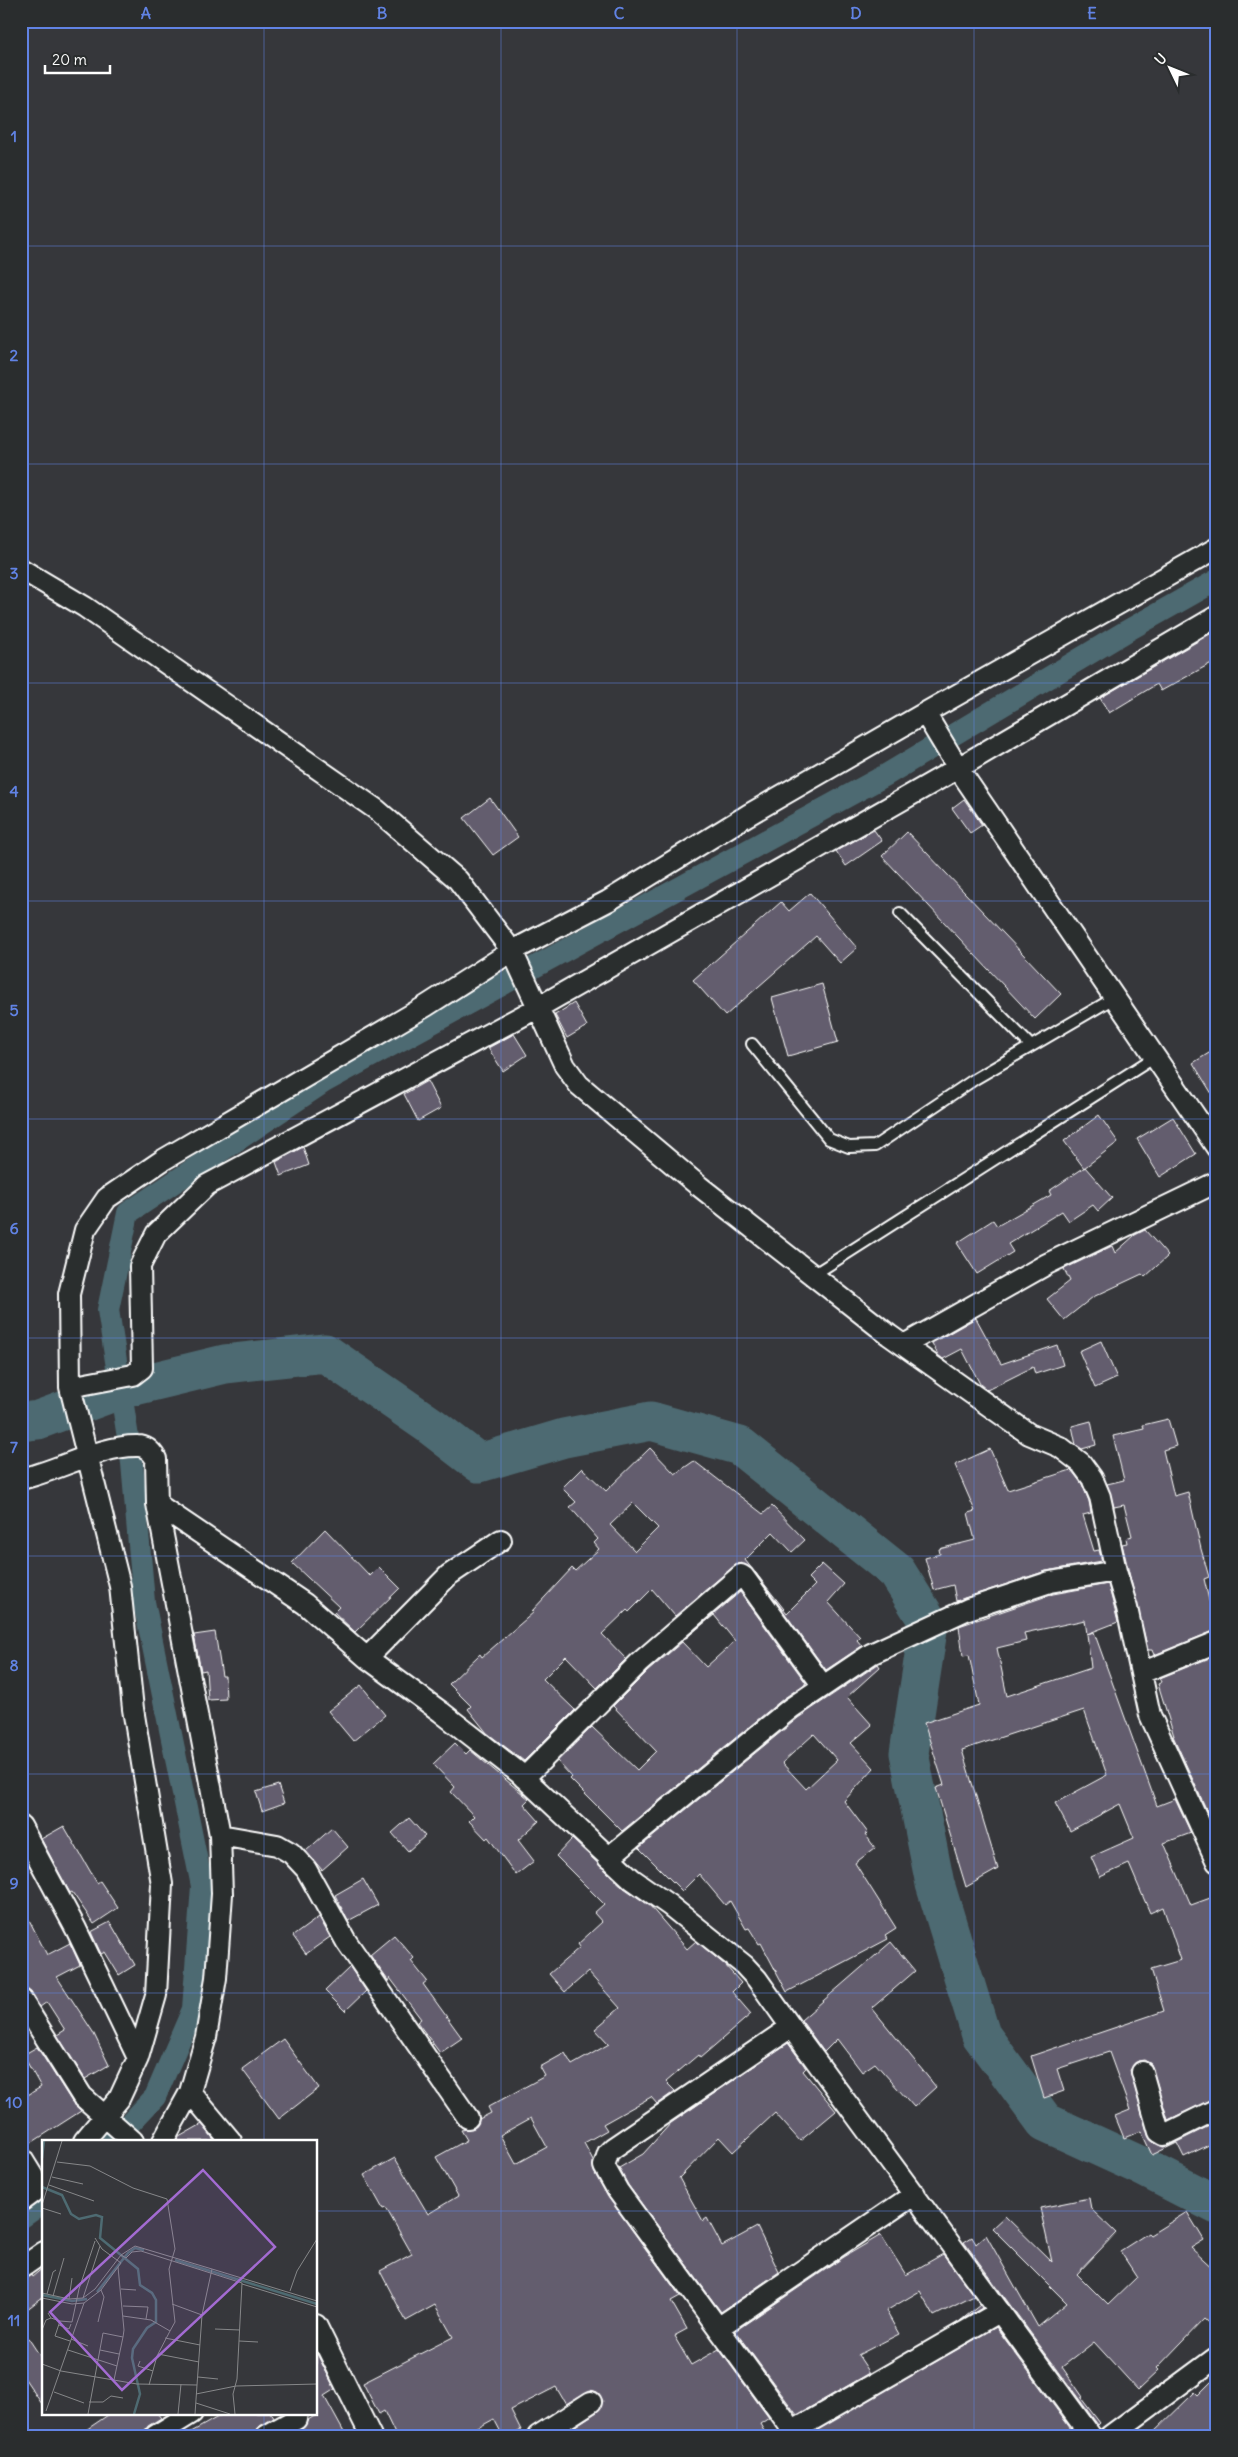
<svg xmlns="http://www.w3.org/2000/svg" width="1238" height="2457" viewBox="0 0 1238 2457" font-family="Delius,sans-serif">
<rect width="100%" height="100%" fill="#36373b"/>
<filter id="ink" filterUnits="userSpaceOnUse"><feTurbulence type="fractalNoise" baseFrequency=".02" numOctaves="2"/><feDisplacementMap in="SourceGraphic" scale="10" xChannelSelector="R" yChannelSelector="G"/><feConvolveMatrix kernelMatrix="1 2 1 2 8 2 1 2 1" color-interpolation-filters="sRGB"/></filter>
<g filter="url(#ink)">
<g fill="none" stroke-linecap="round" stroke-linejoin="round">
<!-- canal -->
<path stroke="#4e6b72" stroke-width="22" d="M113 2141 155 2097 193 2009 202 1886 144 1602 132 1463 108 1310 128 1213 324 1082 886 775 1125 632 1217 580
M21 2218 44 2202"/>
<!-- river -->
<path stroke="#4e6b72" stroke-width="39" d="M21 1422 38 1420 122 1389 225 1364 325 1353 431 1426 479 1463 564 1438 651 1421 740 1446 897 1572 929 1623 909 1753 935 1884 981 2035 1045 2122 1139 2165 1217 2205"/>
</g>
<!-- building -->
<path fill="#645d6e" stroke="#fff" fill-rule="evenodd" d="M1217 630V660L1161 691 1157 684 1109 713 1100 698Z
M490 798 518 837 493 855 464 818Z
M964 799 982 825 970 833 952 808Z
M874 830 882 841 846 866 836 851Z
M907 832 1061 994 1035 1019 882 856Z
M810 893 857 948 840 963 816 936 725 1016 693 980 781 902 789 911Z
M822 984 838 1042 788 1056 772 998Z
M574 1003 587 1026 567 1038 555 1015Z
M514 1034 527 1055 503 1071 488 1048Z
M1217 1048V1102L1193 1063Z
M427 1081 441 1108 418 1121 404 1094Z
M1099 1115 1118 1142 1084 1168 1064 1141Z
M1173 1117 1196 1154 1160 1177 1137 1139Z
M303 1147 309 1165 281 1176 276 1162Z
M1085 1167 1112 1198 1098 1211 1093 1205 1069 1221 1062 1211 1008 1244 1013 1252 977 1274 957 1243 993 1220 997 1226 1051 1195 1049 1191Z
M1145 1230 1168 1256 1145 1277 1142 1274 1093 1297 1064 1320 1047 1299 1070 1281 1064 1269 1112 1246 1115 1253 1135 1235Z
M976 1318 1001 1364 1057 1345 1063 1365 1035 1374 1033 1367 987 1390 980 1384 962 1349 943 1359 938 1355 932 1343Z
M1101 1341 1117 1378 1095 1388 1079 1351Z
M1168 1419 1176 1446 1163 1450 1174 1496 1188 1492 1201 1549 1209 1577 1204 1579 1216 1630 1154 1655 1152 1650H1148L1122 1544 1127 1543 1126 1538 1132 1536 1124 1505 1114 1507 1107 1484 1124 1480 1113 1436 1144 1429 1143 1425Z
M1091 1421 1096 1445 1082 1449 1076 1445 1072 1426Z
M650 1448 675 1474 694 1461 763 1514 772 1506 805 1540 792 1552 773 1532 745 1560 753 1570 741 1563 734 1566 675 1616 652 1589 629 1612 627 1610 602 1634 626 1659 597 1688 566 1656 543 1679 575 1710 524 1761 487 1733 468 1709 471 1706 449 1684 480 1654 482 1657 534 1612 532 1611 572 1568 575 1571 599 1549 594 1543 598 1539 570 1507 576 1502 562 1488 582 1468 606 1491ZM633 1503 658 1528 635 1551 610 1525Z
M990 1449 1008 1490 1071 1470 1072 1471 1082 1484 1089 1501 1091 1513 1083 1515 1094 1551 1099 1550 1102 1561 1046 1571 956 1601 953 1585 934 1590 925 1558 940 1554 939 1549 975 1540 968 1513 975 1511 955 1465Z
M325 1529 370 1576 379 1567 400 1588 355 1632 334 1612 339 1607 292 1563Z
M822 1564 844 1584 828 1602 860 1637 857 1640 862 1646 826 1670 755 1572 787 1613 815 1585 808 1578Z
M1108 1584 1118 1622 1087 1634 1085 1620 1024 1633 1026 1641 997 1648 1007 1696 1091 1668 1087 1634 1094 1632 1157 1806 1175 1799 1191 1833 1164 1843 1191 1905 1213 1897 1217 1910V2097L1168 2120 1151 2064 1144 2060 1138 2061 1130 2070 1148 2135 1153 2142 1163 2147 1169 2146 1217 2122V2141L1184 2157 1177 2143 1152 2155 1141 2131 1124 2138 1115 2116 1130 2110 1109 2052 1057 2069 1064 2091 1044 2098 1031 2056 1164 2011 1151 1969 1181 1960 1163 1907 1150 1913 1129 1864 1100 1877 1091 1857 1134 1838 1120 1804 1070 1831 1055 1803 1107 1775 1084 1710 962 1750 998 1869 966 1887 936 1788 944 1785 924 1723 979 1705 969 1655 963 1656 959 1626 1053 1594Z
M740 1592 806 1683 783 1699 622 1831 570 1779 572 1777 557 1761 592 1727 637 1770 656 1751 613 1706 647 1672 682 1642 706 1667 735 1641 714 1615 686 1638Z
M215 1632 222 1676H225L226 1699 208 1700 206 1670 201 1671 194 1635Z
M1217 1655V1822L1213 1824 1173 1736H1174L1158 1684 1162 1682 1160 1678Z
M878 1664 880 1667 847 1697 872 1725 851 1743 874 1768 844 1801 868 1833 865 1834 875 1848 855 1863 896 1928 885 1935 888 1939 787 1992 761 1943 759 1944 749 1928 746 1929 730 1901 725 1905 699 1874 682 1891 639 1848 798 1718ZM814 1734 837 1760 806 1789 782 1763Z
M361 1685 385 1715 353 1741 328 1711Z
M455 1743 466 1754 470 1750 529 1799 524 1804 539 1821 518 1840 534 1861 516 1875 488 1837 486 1839 469 1821 474 1816 451 1792 455 1787 433 1764Z
M278 1785 284 1803 262 1811 256 1792Z
M409 1818 425 1836 408 1851 392 1833Z
M64 1826 97 1883 100 1881 118 1908 94 1924 72 1892 70 1893 41 1839Z
M332 1828 348 1847 322 1870 306 1851Z
M572 1839 624 1888 650 1906 687 1949 696 1941 725 1965 741 1983 732 1992 751 2014 700 2058 698 2055 666 2082 675 2091 657 2104 651 2097 603 2124 607 2130 584 2143 593 2160 594 2172 608 2197 680 2296 671 2301 687 2329 674 2336 691 2365 719 2349 769 2418 760 2424 767 2436H560L597 2412 603 2401 597 2392 590 2390 566 2404 556 2387 511 2410 521 2430 511 2436H503L494 2419 463 2436H396L384 2411 379 2414 363 2383 453 2337 435 2305 406 2321 380 2271 412 2254 386 2208 383 2209 364 2175 395 2158 428 2214 458 2196 436 2157 467 2140 461 2130 474 2128 479 2119 491 2113 488 2107 545 2076 540 2067 565 2053 572 2065 609 2044 595 2029 620 2008 588 1972 565 1992 549 1974 580 1947 578 1944 602 1922 594 1913 604 1904 556 1856ZM531 2118 547 2147 516 2164 500 2135Z
M363 1879 378 1905 348 1921 335 1895Z
M21 1904 47 1955 70 1943 80 1965 57 1977 93 2032 109 2065 85 2079 57 2035 65 2030 47 2002 40 2007 31 1992 21 1987Z
M319 1917 330 1937 306 1954 293 1936Z
M110 1922 135 1965 119 1975 105 1952 101 1954 91 1932Z
M394 1935 414 1958 411 1961 427 1981 423 1984 462 2038 440 2053 417 2022 421 2019 390 1978 388 1981 387 1979 370 1955Z
M891 1942 915 1971 872 2008 936 2087 914 2107 875 2063 862 2072 837 2039 824 2052 801 2020Z
M350 1967 366 1991 345 2011 325 1991Z
M283 2039 319 2088 279 2119 242 2069Z
M788 2043 806 2068 803 2071 836 2111 800 2141 775 2113 733 2152 719 2137 679 2178 703 2221 707 2218 722 2246 757 2227 779 2272 721 2312 628 2185 619 2168 643 2154 671 2123Z
M37 2047 72 2102 81 2111 28 2145 21 2134V2099L41 2087 23 2055Z
M202 2124 215 2141H177L179 2137Z
M1089 2198 1091 2209 1116 2233 1077 2274 1108 2305 1137 2277 1120 2251 1148 2233 1150 2235 1187 2212 1204 2240 1191 2248 1217 2272V2331L1204 2319 1157 2368 1159 2370 1138 2390 1094 2342 1062 2367 1083 2397 1081 2398 1100 2423 1098 2425 964 2242 972 2237 976 2244 986 2235 1038 2327 1067 2303 992 2228 1005 2216 1052 2262 1040 2208Z
M881 2235 906 2275 943 2254 974 2296 934 2316 920 2291 886 2311 899 2334 858 2355 870 2373 797 2415 735 2331 844 2257Z
M44 2267V2296L21 2314V2280L31 2275 32 2277Z
M980 2305 982 2308 960 2321Z
M21 2327 44 2362V2407L21 2373Z
M996 2327 1076 2436H815L812 2433Z
M316 2352 335 2389 324 2396 346 2436H291L302 2429 308 2420 316 2415Z
M1217 2376V2436H1150L1195 2392 1198 2395Z
M111 2413H157L161 2418 148 2426 143 2436H77Z
M225 2413H271L274 2418 260 2426 254 2436H184Z"/>
<g fill="none" stroke-linecap="round" stroke-linejoin="round">
<defs>
<path id="lane" d="M900 913 1030 1045
M752 1044 829 1139 849 1147 875 1146 975 1079 1114 998
M813 1275 1155 1057"/>
<path id="street" d="M1217 548 925 713 958 768 1217 1148
M21 569 85 607 377 810 458 880 512 951 565 1066 579 1085 699 1186 889 1335 1029 1434 1060 1447 1081 1463 1092 1478 1100 1497 1116 1571
M904 1345 1047 1264 1217 1182
M70 1387 133 1375 142 1368 140 1266 156 1234 207 1185 537 1008 958 768 1217 616
M21 1479C58 1471 101 1445 138 1446 147 1446 152 1452 156 1459L157 1504 305 1604 367 1658 441 1712 518 1772 632 1879 669 1905 744 1965 757 1979 791 2027 613 2148 608 2153 604 2166 618 2191 797 2436
M157 1504 220 1835 222 1894 216 1978 206 2037 190 2092 163 2141
M367 1658 449 1575 501 1540
M1141 1673 1217 1642
M524 1778 639 1663 741 1575 744 1577 823 1686
M21 1826 76 1929 138 2058
M220 1835 277 1845 291 1853 306 1869 346 1941 468 2118
M608 1858 791 1708 871 1654 968 1609 1050 1582 1116 1571 1127 1608 1150 1715 1217 1862
M21 1999 82 2096 133 2141
M791 2027 1091 2436
M1142 2072 1159 2132 1164 2135 1217 2109
M190 2092 231 2141
M84 2141 119 2099 138 2058 156 1995 162 1884 133 1709 120 1586 70 1387 69 1294 85 1230 107 1198 163 1160 426 1006 512 951 608 901 748 815 925 713
M21 2157 40 2188
M21 2201 44 2184
M21 2268 44 2252
M316 2325 371 2436
M718 2328 915 2194
M155 2436 192 2413
M266 2436 296 2419 297 2413
M538 2436 591 2402
M789 2436 793 2431 999 2312
M1110 2436 1217 2357"/>
</defs>
<!-- lane casing -->
<use href="#lane" stroke="#fff" stroke-width="14"/>
<!-- street casing -->
<use href="#street" stroke="#fff" stroke-width="24"/>
<!-- lane -->
<use href="#lane" stroke="#2a2d2e" stroke-width="10"/>
<!-- street -->
<use href="#street" stroke="#2a2d2e" stroke-width="20"/>
</g>
</g>
<!-- grid -->
<path fill="none" stroke="#6183e4" stroke-width="1" stroke-opacity="0.55" d="M264 21V2141M501 21V2436M737 21V2436M974 21V2436M21 246H1217M21 464H1217M21 683H1217M21 901H1217M21 1119H1217M21 1338H1217M21 1556H1217M21 1774H1217M21 1993H1217M21 2211H44M316 2211H1217M264 2413V2436"/>
<!-- overview -->
<g transform="translate(42 2140)">
<rect width="275" height="275" fill="#36373b"/>
<path fill="none" stroke="#4e6b72" stroke-width="2.5" d="M0 18 2 1M0 47 20 55 29 74 37 79 54 75 60 77 58 98 96 129 98 145 110 153 114 160V182L105 188 91 209 90 218 98 254 92 274M133 120 275 164M55 152 86 113 93 108 102 110M0 155 30 161 45 159"/>
<path fill="none" stroke="#868789" stroke-width="1" d="M15 22 48 26 91 48 125 59 133 109 127 129 133 182 128 191M10 37 41 44M7 45 52 61M0 65 20 1M0 68 19 74M79 115 84 118 90 112 99 111 200 143 195 239 191 254 193 274M200 144 275 167M79 149 94 150M248 151 255 131 275 99M0 153 27 159 41 158 53 149 79 115 93 106 170 129M5 154 11 132 14 130M11 156 22 118M0 158 30 164 42 163 59 150 76 127M41 158 58 106M27 159 30 138M130 164 160 175M81 166 106 167 104 179M81 176 109 180 128 191 115 216 107 245M9 178 18 181 13 196 28 201M18 181 30 182 37 149 53 101M56 182 62 157 59 150M17 185 27 189 29 184M173 189 198 190M0 190 4 180 9 178 6 173M123 198 158 205M29 199 46 206M197 201 216 202M26 210 75 226M58 210 77 214M116 214 157 222M98 221 96 226 111 231M0 224 19 231 95 244 155 245 153 274M156 237 176 239M72 240 81 197M155 245 160 175 170 129 275 161M12 252 42 263M154 254 194 246 275 244M47 262H61L69 256 81 258M154 263 188 274M4 271 42 163M46 274 61 193 81 197 82 190 76 127 79 123 60 109 53 98M136 274 139 244"/>
<path fill="#a36bd2" fill-opacity="0.15" stroke="#a36bd2" stroke-width="2.5" d="M161 30 233 107 80 250 8 172Z"/>
<rect width="275" height="275" fill="none" stroke="#fff" stroke-width="2.5"/>
</g>
<!-- margin -->
<rect width="1238" height="2457" fill="none" stroke="#2a2d2e" stroke-width="55"/>
<!-- north arrow -->
<g transform="translate(1170 68) rotate(313)" stroke="#2a2d2e" stroke-width="4" paint-order="stroke">
<path d="M0-4L9 19L0 12L-9 19Z" fill="#ffffff"/>
<text y="-8" font-size="14" font-weight="bold" text-anchor="middle" fill="#ffffff">U</text>
</g>
<!-- scale -->
<path d="M45 65v8h65v-8" fill="none" stroke="#ffffff" stroke-width="2.5"/>
<text x="52" y="65" font-size="15" fill="#ffffff" stroke="#2a2d2e" stroke-width="4" paint-order="stroke">20 m</text>
<rect x="28" y="28" width="1182" height="2402" fill="none" stroke="#6183e4" stroke-width="2"/>
<g font-size="16" text-anchor="middle" font-weight="bold" fill="#6183e4">
<text x="146" y="19">A</text>
<text x="382" y="19">B</text>
<text x="619" y="19">C</text>
<text x="856" y="19">D</text>
<text x="1092" y="19">E</text>
<text x="14" y="142">1</text>
<text x="14" y="361">2</text>
<text x="14" y="579">3</text>
<text x="14" y="797">4</text>
<text x="14" y="1016">5</text>
<text x="14" y="1234">6</text>
<text x="14" y="1453">7</text>
<text x="14" y="1671">8</text>
<text x="14" y="1889">9</text>
<text x="14" y="2108">10</text>
<text x="14" y="2326">11</text>
</g>
</svg>
